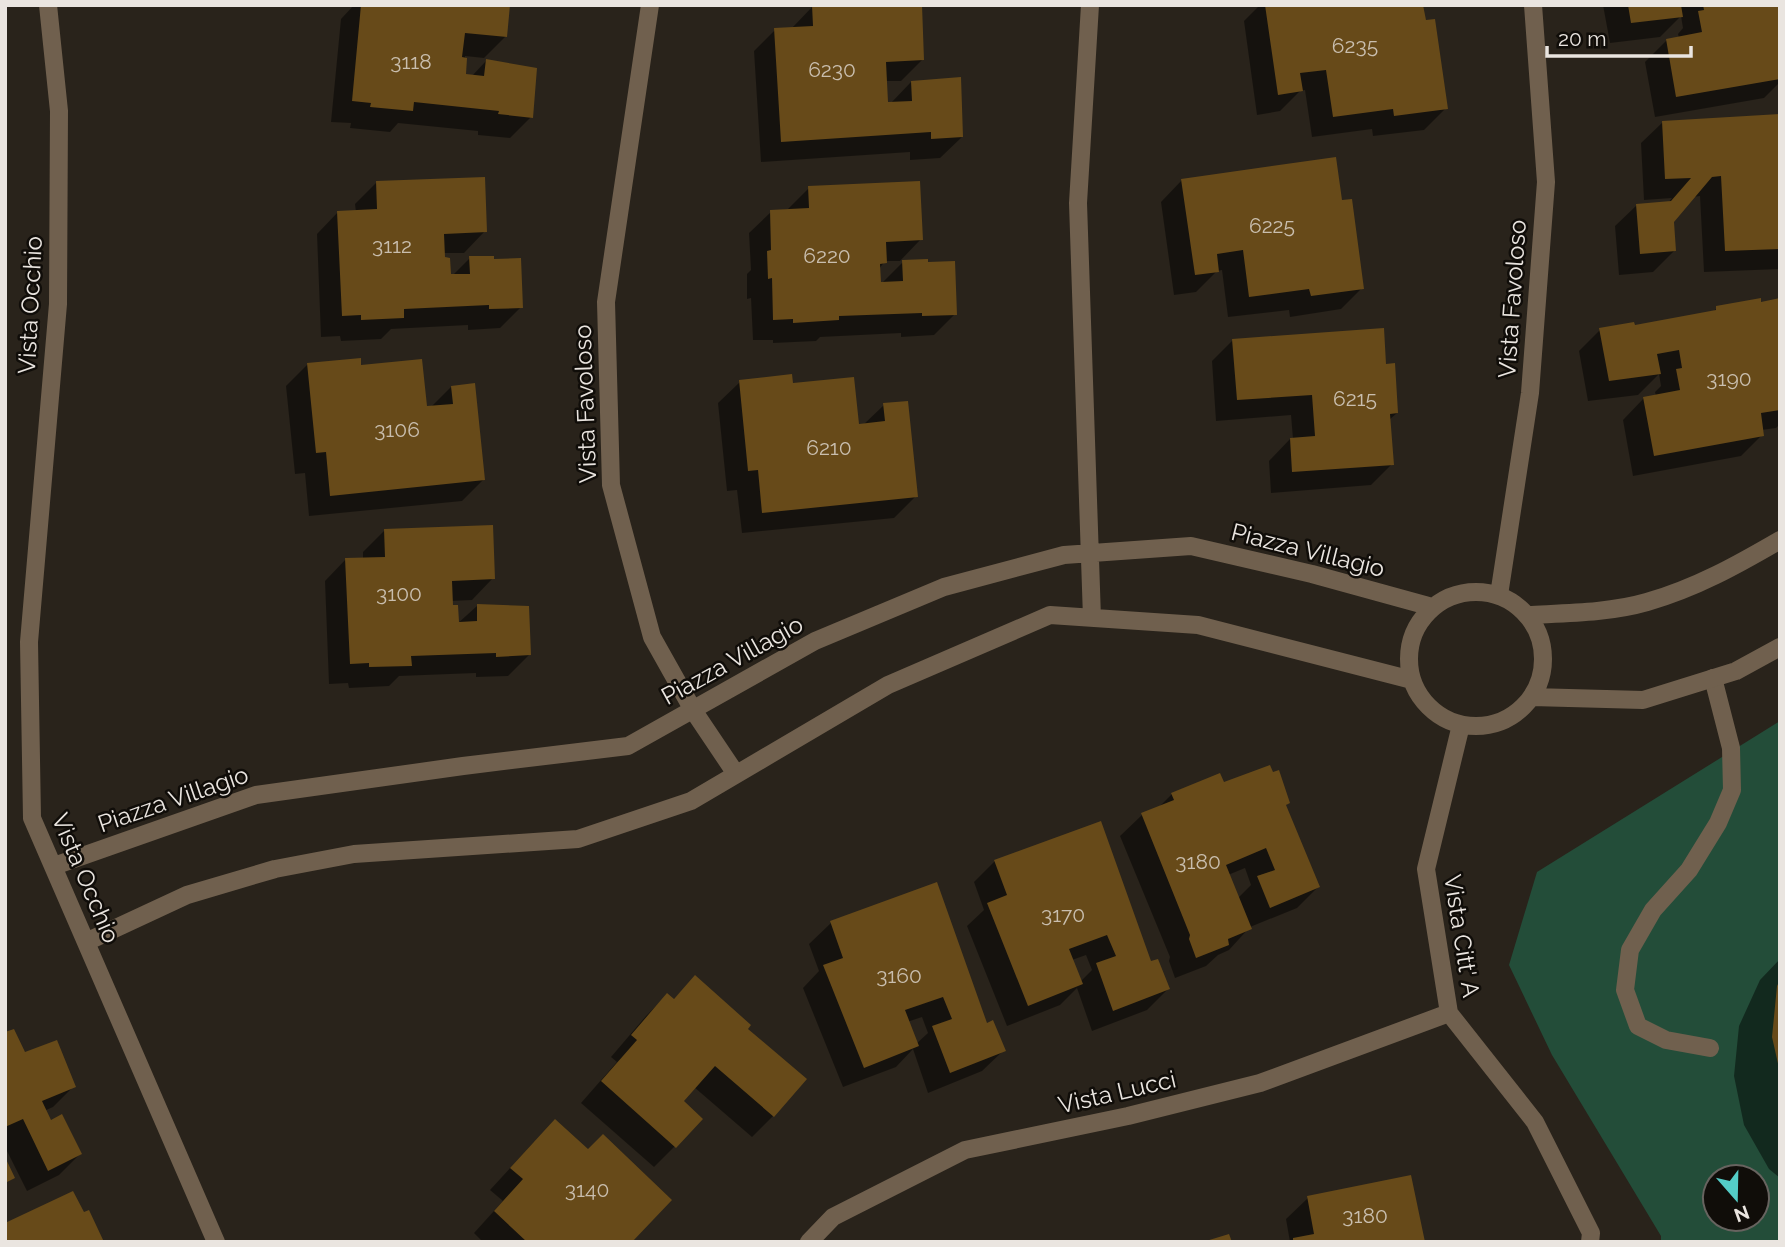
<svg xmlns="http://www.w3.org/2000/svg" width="1785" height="1247" viewBox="0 0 1785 1247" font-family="Raleway,sans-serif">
<rect width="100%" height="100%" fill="#29231b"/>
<!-- green -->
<path fill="#234d39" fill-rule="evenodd" d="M1780 721V1242H1661V1236L1552 1055 1509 965 1537 872ZM1715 1177H1757V1219H1715Z"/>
<!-- shadow -->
<path fill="#0007" fill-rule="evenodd" d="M354 5H508L506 36 484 58 465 56 464 76 471 77 486 61 531 117 510 138 478 135V131L398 123 390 132 350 128 351 123 331 122 341 19Z
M1260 5H1422L1446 108 1424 130 1373 136 1372 129 1312 137 1305 90 1300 91 1280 111 1257 115 1244 21Z
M1603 5H1780V82L1764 98 1655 117 1645 62 1666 41 1679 38 1678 34 1683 28 1681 16 1660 37 1610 43Z
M813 6 922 60 901 81H885L887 104H890L911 82 962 137 940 158 910 160V152L761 162 754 51 775 30 792 28Z
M1780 115V269L1704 272 1700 196 1693 197 1672 221 1674 251 1653 272 1619 275 1615 226 1637 205 1668 203 1672 198 1644 200 1641 143 1663 122Z
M1182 180 1362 288 1341 309 1290 317 1289 310 1228 317 1222 270 1217 271 1196 292 1174 295 1161 202Z
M376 183 485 231 464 253H443L449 276H452L470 258 521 307 500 328 468 330V325L391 329 381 339 341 341 340 336 321 337 317 234 338 212H356L355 204Z
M809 188 921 239 900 261H885L879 269 880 285 903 262 955 314 934 335 901 337V333L820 337 816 341 773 343V340H753L751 298 747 299V274L751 270 749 233 771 212 788 209Z
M1780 302V424L1776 428 1761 430 1762 435 1741 456 1633 476 1623 420 1644 398 1656 396 1655 392 1661 386 1659 374 1638 395 1588 401 1579 351 1600 330 1634 327 1712 313 1717 308Z
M1233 340 1385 365 1397 413 1389 420 1392 464 1371 485 1271 493 1269 461 1290 439H1293L1291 415 1216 421 1212 361Z
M308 364 360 367 425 408 431 407 451 387 483 480 462 501 309 516 305 473 295 474 286 386Z
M740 382 792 385 857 426 863 425 884 405 916 496 894 518 742 533 737 490 727 491 718 403Z
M384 531 493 578 472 600 451 601 457 624 477 606 529 655 508 676 476 677V673L399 676 389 686 349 688 348 683 329 684 325 581 346 559H363V552Z
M1223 784 1288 803 1284 807 1318 887 1297 908 1250 927 1229 950 1218 955 1206 966 1175 978 1169 961 1170 957 1120 836 1142 815 1158 808 1172 794ZM1245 868 1251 885 1238 898 1228 875Z
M1100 823 1150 963 1168 989 1147 1010 1092 1031 1077 988 1060 1005 1007 1026 967 926 984 910 974 882 995 861ZM1086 955 1092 970 1080 982 1072 960Z
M935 884 986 1025 1004 1050 982 1071 928 1093 913 1049 896 1067 843 1087 803 988 819 971 809 944 831 923ZM922 1017 928 1033 916 1044 907 1022Z
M1780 959V1178L1769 1169 1744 1125 1734 1076 1739 1026 1760 980Z
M695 978 746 1030 773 1116 752 1137 694 1087 681 1101 675 1146 654 1167 581 1103 617 1062 611 1057 646 1016 667 995 673 1000Z
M5 1034 25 1055 74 1086 53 1107 44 1111 50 1123 80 1154 59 1175 27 1191 5 1147Z
M534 1142 629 1242H483L474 1233 503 1201 490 1190Z
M1308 1198 1423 1242H1290L1286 1219Z"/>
<!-- building -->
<path fill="#674a19" d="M361 5H510L507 37 465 33 462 57 467 58 466 74 484 76 486 59 537 68 533 118 498 114 499 111 414 102 413 111 370 107 371 103 352 101Z
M812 5H922L924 60 886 62 888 102 912 101 911 81 961 77 963 137 931 139V132L781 142 774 28 813 26Z
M1265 5H1423L1426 20 1435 19 1448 109 1394 116 1393 109 1333 117 1326 70 1300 73 1303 91 1278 95Z
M1628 5H1681L1683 17 1631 23Z
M1703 5H1780V79L1676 97 1666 39 1702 32 1698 11 1704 10Z
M1780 114V249L1725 251 1721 176 1712 177 1674 222 1676 251 1640 254 1636 204 1671 201 1691 178 1665 179 1662 121Z
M1336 157 1342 200 1352 199 1364 289 1311 296 1309 289 1249 297 1243 250 1217 254 1219 272 1195 275 1181 179Z
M485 177 487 232 444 234 445 257 450 258 451 274H470L469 256H494V259L521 258 523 308 489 309V305L404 309V318L361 320V315L342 316 337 211 377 209 376 181Z
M920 181 923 240 886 242 887 263 880 264 881 282 903 281 902 260 928 259V262L955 261 957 315 922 316V313L839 316V320L793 323V319L773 320 772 278 768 279 767 251 771 250 770 210 809 208 808 186Z
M1761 298V302L1780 298V410L1761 413 1764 436 1654 456 1643 397 1680 390 1676 369 1682 368 1679 350 1657 354 1661 374 1609 381 1599 328 1634 322 1635 325 1716 310V306Z
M1384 328 1386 364 1395 363 1398 413 1390 414 1394 465 1292 472 1290 438 1315 436 1312 395 1237 400 1232 339Z
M361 358V365L422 359 427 406 453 404 451 386 475 383 485 480 330 496 326 452 316 453 307 363Z
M792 374 793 383 854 377 859 424 885 421 883 403 908 401 918 497 762 513 758 470 748 471 739 380Z
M493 525 495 579 452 581 453 605H458L459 622 477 621V604L529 606 531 655 496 657V653L411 656 412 666 369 667V663L350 664 345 558 385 557 384 529Z
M1270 765 1273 772 1279 770 1290 803 1286 805 1320 887 1270 908 1257 876 1275 870 1266 848 1226 865 1252 929 1228 939 1229 945 1196 958 1189 939 1190 935 1141 813 1174 800 1171 793 1220 773 1224 782Z
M1101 821 1151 961 1158 959 1170 989 1113 1011 1096 963 1116 956 1107 935 1069 949 1083 984 1028 1006 987 903 1007 895 994 860Z
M937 882 987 1023 993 1020 1006 1051 950 1073 932 1026 952 1019 943 997 905 1010 919 1046 864 1068 823 965 843 958 830 921Z
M695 975 751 1025 748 1029 807 1079 774 1117 715 1066 684 1101 703 1119 676 1148 601 1081 637 1040 631 1035 667 993 674 999Z
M1780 980V1068H1779L1772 1037 1777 986Z
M14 1029 25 1052 57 1040 76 1087 42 1101 51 1120 62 1114 82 1154 48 1171 23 1119 5 1127V1032Z
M555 1119 588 1149 603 1134 672 1200 632 1242H527L494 1211 523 1179 510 1168Z
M5 1157 15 1178 5 1183Z
M1411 1175 1425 1242H1293V1238L1314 1234 1307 1196Z
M73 1191 84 1212 89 1210 104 1242H5V1223Z
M1229 1234 1232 1242H1206V1241Z"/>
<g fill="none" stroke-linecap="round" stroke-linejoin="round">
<!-- lane -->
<path stroke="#70604e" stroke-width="18" d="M1710 1048 1666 1040 1638 1026 1625 990 1630 950 1653 910 1689 870 1718 823 1732 790 1731 748 1713 678"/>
<!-- street -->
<path stroke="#70604e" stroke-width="18" d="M48 5 59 111 58 304 29 642 32 818 216 1242
M650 5 606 302 611 485 652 637 693 710 736 774
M1090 5 1078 203 1092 618
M1409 659a67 67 0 1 1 134 0a67 67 0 1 1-134 0Z
M1499 595 1530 393 1546 182 1533 5
M1528 615C1567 613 1609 613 1647 602 1696 588 1737 565 1780 540
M1532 697 1643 700 1736 671 1780 647
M1461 725 1426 869 1449 1013 1535 1122 1591 1233 1590 1242
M54 866 256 795 463 766 628 746 815 641 944 587 1064 555 1191 546 1312 574 1432 607
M86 942 187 895 275 869 354 854 578 839 691 801 888 685 1050 615 1198 625 1412 680
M809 1242 833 1217 965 1150 1128 1116 1260 1083 1449 1013"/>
</g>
<g text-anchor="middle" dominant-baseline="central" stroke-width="5" stroke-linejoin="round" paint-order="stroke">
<!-- number labels -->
<g font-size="21" fill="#c9beae">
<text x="1355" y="45">6235</text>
<text x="411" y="61">3118</text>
<text x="832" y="69">6230</text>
<text x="1272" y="225">6225</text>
<text x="392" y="245">3112</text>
<text x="827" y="255">6220</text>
<text x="1729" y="378">3190</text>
<text x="1355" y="398">6215</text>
<text x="397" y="429">3106</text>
<text x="829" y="447">6210</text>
<text x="399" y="593">3100</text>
<text x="1198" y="861">3180</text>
<text x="1063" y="914">3170</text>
<text x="899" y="975">3160</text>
<text x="587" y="1189">3140</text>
<text x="1365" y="1215">3180</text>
</g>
<!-- street labels -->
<g font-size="24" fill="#eae5e0" stroke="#100d09">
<text transform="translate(1512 299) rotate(-86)">Vista Favoloso</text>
<text transform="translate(30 305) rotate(-87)">Vista Occhio</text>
<text transform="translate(585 404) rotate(-92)">Vista Favoloso</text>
<text transform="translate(1308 550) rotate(14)">Piazza Villagio</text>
<text transform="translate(732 660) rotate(-29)">Piazza Villagio</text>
<text transform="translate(173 799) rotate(-19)">Piazza Villagio</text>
<text transform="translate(86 878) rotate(67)">Vista Occhio</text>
<text transform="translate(1462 936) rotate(81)">Vista Citt' A</text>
<text transform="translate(1117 1092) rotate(-13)">Vista Lucci</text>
</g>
</g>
<!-- border -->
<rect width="1785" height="1247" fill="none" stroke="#eae5e0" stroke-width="14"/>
<!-- north arrow -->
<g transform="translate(1736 1198) rotate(160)"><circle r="33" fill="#100d09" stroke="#67635f" stroke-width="2"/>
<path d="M0-5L12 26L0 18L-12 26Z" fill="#54cdc7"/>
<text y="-10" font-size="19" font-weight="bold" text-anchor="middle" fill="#eae5e0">N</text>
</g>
<!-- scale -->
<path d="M1547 46v10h144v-10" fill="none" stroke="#eae5e0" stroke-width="3.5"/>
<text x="1558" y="46" font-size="21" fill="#eae5e0" stroke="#100d09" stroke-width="5" paint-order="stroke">20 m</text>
</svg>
